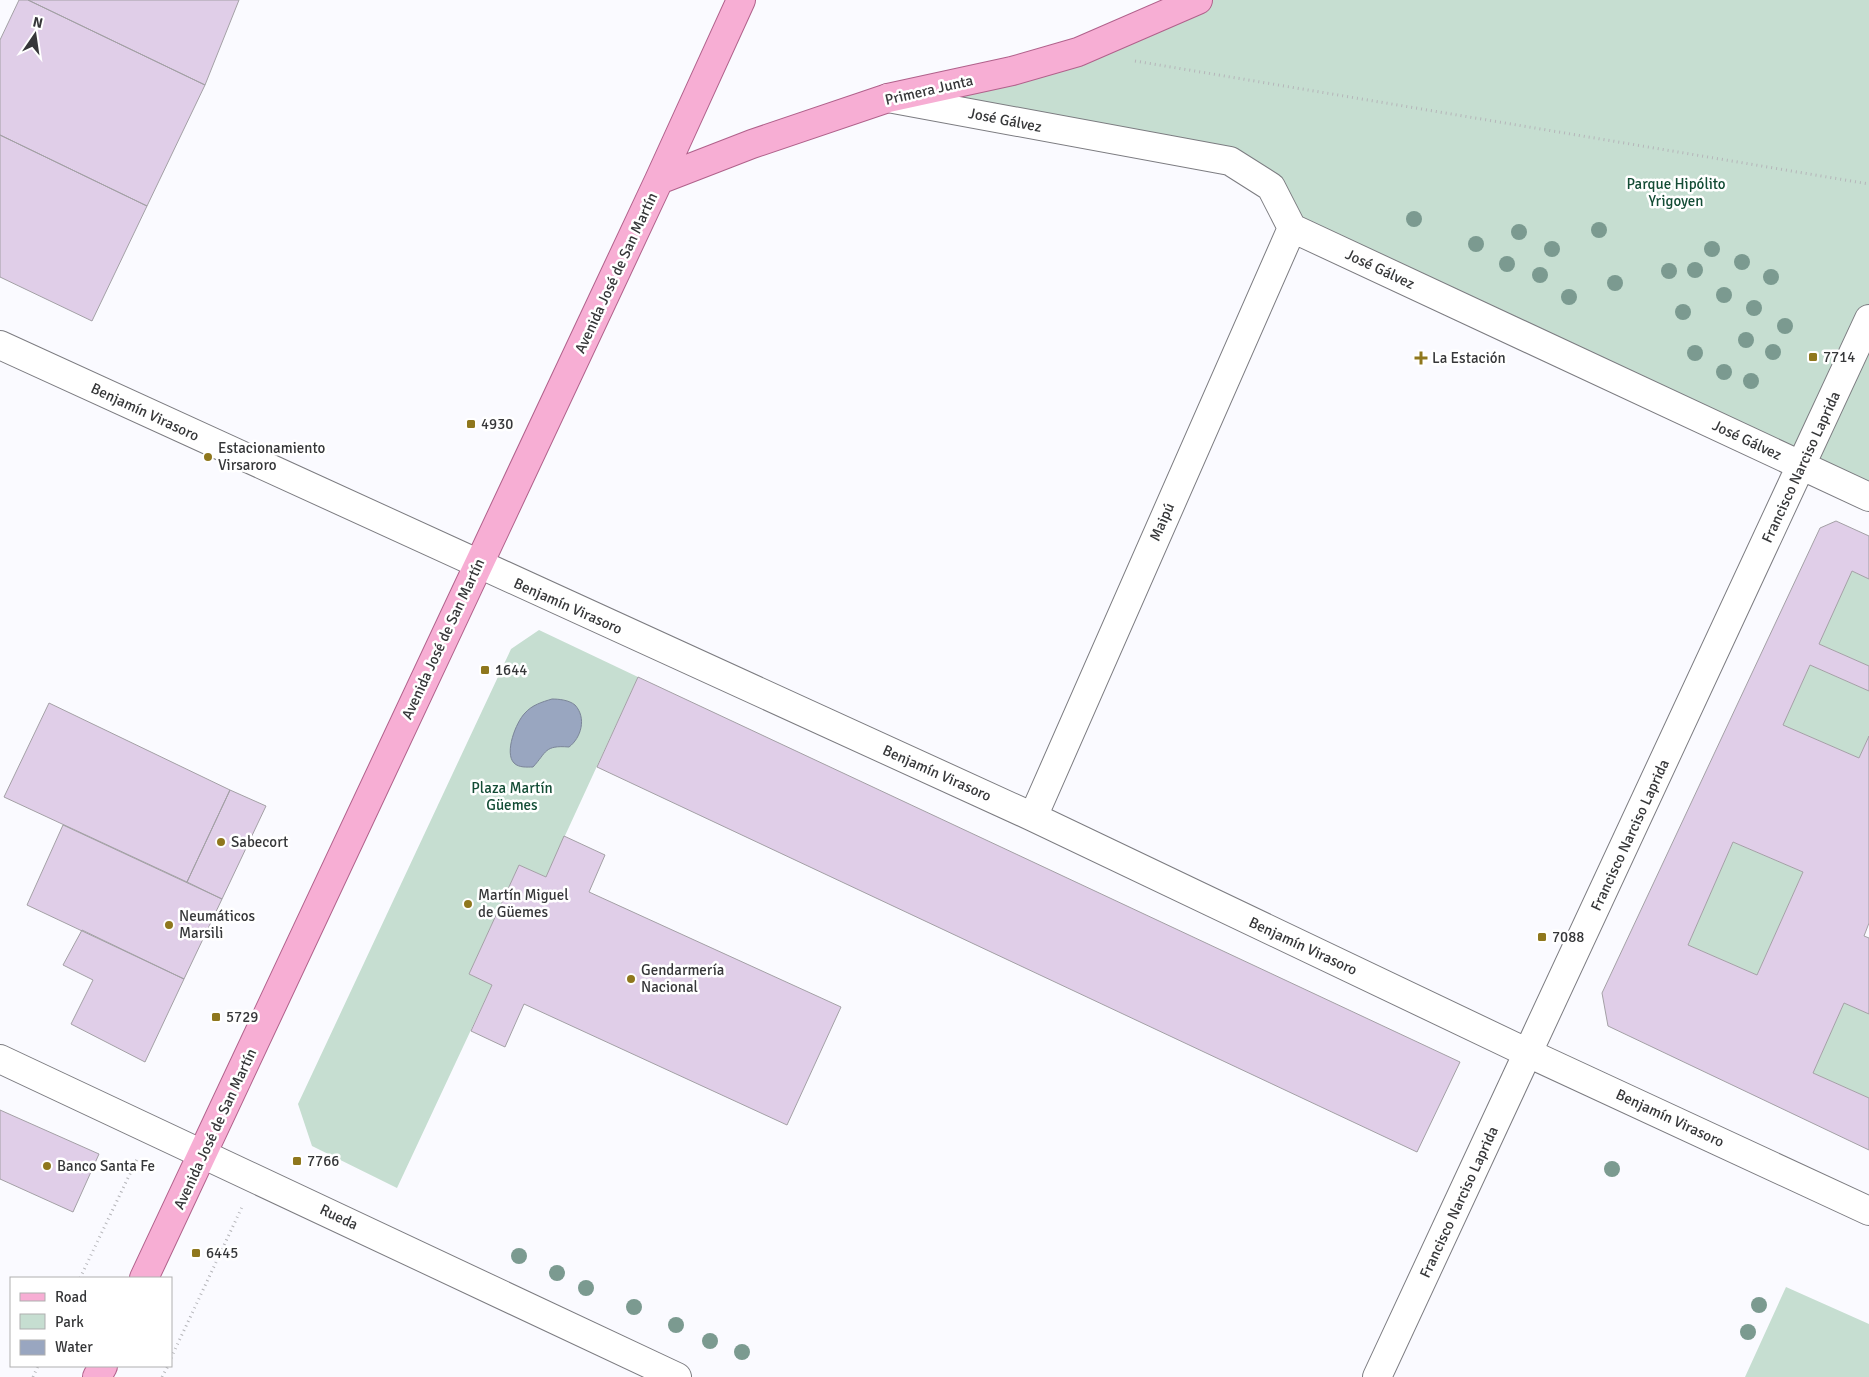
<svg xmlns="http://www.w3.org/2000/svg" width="1869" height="1377" viewBox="0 0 1869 1377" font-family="Signika,sans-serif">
<rect width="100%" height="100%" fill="#fafaff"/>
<!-- green -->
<path fill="#c6ded1" d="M1198 0H1869V497L1292 228 1230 161 888 98Z
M1852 571 1869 579V666L1819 644Z
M539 630 638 677 546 877 519 865 469 974 492 985 397 1188 312 1146 298 1104 511 649Z
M1810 665 1869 691V736L1859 758 1783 725Z
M1733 842 1803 872 1757 975 1688 945Z
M1844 1003 1869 1014V1098L1813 1073Z
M1786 1287 1869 1324V1377H1745Z"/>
<!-- water -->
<path fill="#99a6c0" stroke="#7b8598" d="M552 699C559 699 569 700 575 705 587 718 581 738 569 747 544 745 547 752 533 767 527 767 519 768 514 763 504 753 516 722 525 713 532 705 542 702 552 699Z"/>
<!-- building -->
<path fill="#e0cee8" stroke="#a3a0a5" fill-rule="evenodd" d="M19 0H28L205 85 147 206 0 135V40Z
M28 0H239L205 85Z
M0 135 147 206 92 321 0 277Z
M1836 521 1869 536V579L1852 571 1819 644 1869 666V691L1810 665 1783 725 1859 758 1869 736V923L1864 936 1869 938V1014L1844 1003 1813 1073 1869 1098V1150L1608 1026 1602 993 1820 528ZM1733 842 1803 872 1757 975 1688 945Z
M638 677 1460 1062 1417 1152 597 767Z
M49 703 230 790 187 882 4 797Z
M230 790 266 806 222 899 187 882Z
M63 825 222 899 184 979 27 905Z
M564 836 605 855 589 892 841 1007 787 1125 524 1004 505 1047 471 1031 492 985 469 974 519 865 546 877Z
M82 930 184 979 145 1062 71 1024 93 980 63 965Z
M0 1110 99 1154 73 1212 0 1179Z"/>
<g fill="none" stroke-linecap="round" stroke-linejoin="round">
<defs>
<path id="minor" d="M888 98 1230 161 1271 187 1292 228 1869 497
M0 345 1033 817 1528 1053 1869 1211
M1033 817 1292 228
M0 1059 677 1377
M1377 1377 1869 319"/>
<path id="major" d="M659 180 752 144 888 98 1012 71 1078 52 1198 0
M144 1278 659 180 741 0
M97 1377 103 1366"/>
</defs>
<!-- minor casing -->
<use href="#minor" stroke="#7c7c81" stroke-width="30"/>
<!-- major casing -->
<use href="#major" stroke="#b0618b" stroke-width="30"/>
<!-- path -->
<path stroke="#b5b5b9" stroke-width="3" stroke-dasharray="1 4" stroke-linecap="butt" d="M1135 61 1869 184
M80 1278 138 1157
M171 1358 242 1207
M33 1377 38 1366
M162 1377 168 1366"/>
<!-- minor -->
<use href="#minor" stroke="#fff" stroke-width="28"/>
<!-- major -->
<use href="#major" stroke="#f7aed4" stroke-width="28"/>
</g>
<!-- trees -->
<g fill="#7b9a90">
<circle cx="1414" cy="219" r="8"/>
<circle cx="1599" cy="230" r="8"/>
<circle cx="1519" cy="232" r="8"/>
<circle cx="1476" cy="244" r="8"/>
<circle cx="1552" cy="249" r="8"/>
<circle cx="1712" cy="249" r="8"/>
<circle cx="1742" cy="262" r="8"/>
<circle cx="1507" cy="264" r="8"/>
<circle cx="1695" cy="270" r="8"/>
<circle cx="1669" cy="271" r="8"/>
<circle cx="1540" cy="275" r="8"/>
<circle cx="1771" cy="277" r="8"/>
<circle cx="1615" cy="283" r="8"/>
<circle cx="1724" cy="295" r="8"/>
<circle cx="1569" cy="297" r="8"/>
<circle cx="1754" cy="308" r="8"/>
<circle cx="1683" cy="312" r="8"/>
<circle cx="1785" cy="326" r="8"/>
<circle cx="1746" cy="340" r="8"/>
<circle cx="1773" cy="352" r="8"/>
<circle cx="1695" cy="353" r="8"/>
<circle cx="1724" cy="372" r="8"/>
<circle cx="1751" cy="381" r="8"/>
<circle cx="1612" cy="1169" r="8"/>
<circle cx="519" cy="1256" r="8"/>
<circle cx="557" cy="1273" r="8"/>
<circle cx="586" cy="1288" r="8"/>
<circle cx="1759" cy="1305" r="8"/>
<circle cx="634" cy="1307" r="8"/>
<circle cx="676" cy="1325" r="8"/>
<circle cx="1748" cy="1332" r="8"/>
<circle cx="710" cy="1341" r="8"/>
<circle cx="742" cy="1352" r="8"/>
</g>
<!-- markers -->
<g fill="#8f771d" stroke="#fff" stroke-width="2">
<rect x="1808" y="352" width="10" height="10" rx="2.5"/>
<path d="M1418.5 350.5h5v5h5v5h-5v5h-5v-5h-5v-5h5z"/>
<rect x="466" y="419" width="10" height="10" rx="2.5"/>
<circle cx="208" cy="457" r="5"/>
<rect x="480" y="665" width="10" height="10" rx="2.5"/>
<circle cx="221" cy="842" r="5"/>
<circle cx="468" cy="904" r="5"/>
<circle cx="169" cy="925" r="5"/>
<rect x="1537" y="932" width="10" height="10" rx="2.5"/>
<circle cx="631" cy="979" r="5"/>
<rect x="211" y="1012" width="10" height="10" rx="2.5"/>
<rect x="292" y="1156" width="10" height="10" rx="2.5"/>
<circle cx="47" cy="1166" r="5"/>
<rect x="191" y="1248" width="10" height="10" rx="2.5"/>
</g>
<g text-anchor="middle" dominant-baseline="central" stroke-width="5" stroke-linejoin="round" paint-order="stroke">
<!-- street labels -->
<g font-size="15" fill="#363739" stroke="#fff">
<text transform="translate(929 90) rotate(-13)">Primera Junta</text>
<text transform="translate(1005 120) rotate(11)">José Gálvez</text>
<text transform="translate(1380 269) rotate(25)">José Gálvez</text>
<text transform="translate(616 273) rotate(-65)">Avenida José de San Martín</text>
<text transform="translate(145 412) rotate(25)">Benjamín Virasoro</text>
<text transform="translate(1747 440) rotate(25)">José Gálvez</text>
<text transform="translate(1801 467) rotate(-65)">Francisco Narciso Laprida</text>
<text transform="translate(1162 522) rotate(-66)">Maipú</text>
<text transform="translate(568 606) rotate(24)">Benjamín Virasoro</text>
<text transform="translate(443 639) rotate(-65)">Avenida José de San Martín</text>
<text transform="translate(937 773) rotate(24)">Benjamín Virasoro</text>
<text transform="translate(1630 835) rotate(-65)">Francisco Narciso Laprida</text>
<text transform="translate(1303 946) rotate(25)">Benjamín Virasoro</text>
<text transform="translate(1670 1118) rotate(25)">Benjamín Virasoro</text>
<text transform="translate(215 1129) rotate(-65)">Avenida José de San Martín</text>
<text transform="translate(1459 1202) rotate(-65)">Francisco Narciso Laprida</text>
<text transform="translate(339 1217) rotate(25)">Rueda</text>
</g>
<!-- park labels -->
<g font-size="15" fill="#134c35" stroke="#fff">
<text x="1676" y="184">Parque Hipólito<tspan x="1676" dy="17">Yrigoyen</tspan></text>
<text x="512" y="788">Plaza Martín<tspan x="512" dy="17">Güemes</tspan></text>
</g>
<!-- poi labels -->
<g font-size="15" fill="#363739" stroke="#fff" text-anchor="start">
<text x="1823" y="357">7714</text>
<text x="1432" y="358">La Estación</text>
<text x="481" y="424">4930</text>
<text x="218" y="448">Estacionamiento<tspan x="218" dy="17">Virsaroro</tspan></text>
<text x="495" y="670">1644</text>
<text x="231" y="842">Sabecort</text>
<text x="478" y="895">Martín Miguel<tspan x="478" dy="17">de Güemes</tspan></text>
<text x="179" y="916">Neumáticos<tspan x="179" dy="17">Marsili</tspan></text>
<text x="1552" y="937">7088</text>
<text x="641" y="970">Gendarmería<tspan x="641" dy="17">Nacional</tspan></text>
<text x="226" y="1017">5729</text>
<text x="307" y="1161">7766</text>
<text x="57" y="1166">Banco Santa Fe</text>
<text x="206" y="1253">6445</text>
</g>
</g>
<!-- legend -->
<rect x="10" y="1277" width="162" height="90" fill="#ffffff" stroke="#afafb0"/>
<rect x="20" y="1293" width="25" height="8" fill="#f7aed4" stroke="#afafb0"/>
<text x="55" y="1302" font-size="15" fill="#363739">Road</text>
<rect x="20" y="1314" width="25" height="15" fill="#c6ded1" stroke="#afafb0"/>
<text x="55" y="1327" font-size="15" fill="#363739">Park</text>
<rect x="20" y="1340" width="25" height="15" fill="#99a6c0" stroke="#afafb0"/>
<text x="55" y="1352" font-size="15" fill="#363739">Water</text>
<!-- north arrow -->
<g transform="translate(35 35) rotate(13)" stroke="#ffffff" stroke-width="4" paint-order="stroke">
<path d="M0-4L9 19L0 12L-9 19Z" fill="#363739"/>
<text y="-8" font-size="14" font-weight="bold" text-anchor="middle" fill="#363739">N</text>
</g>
</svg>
